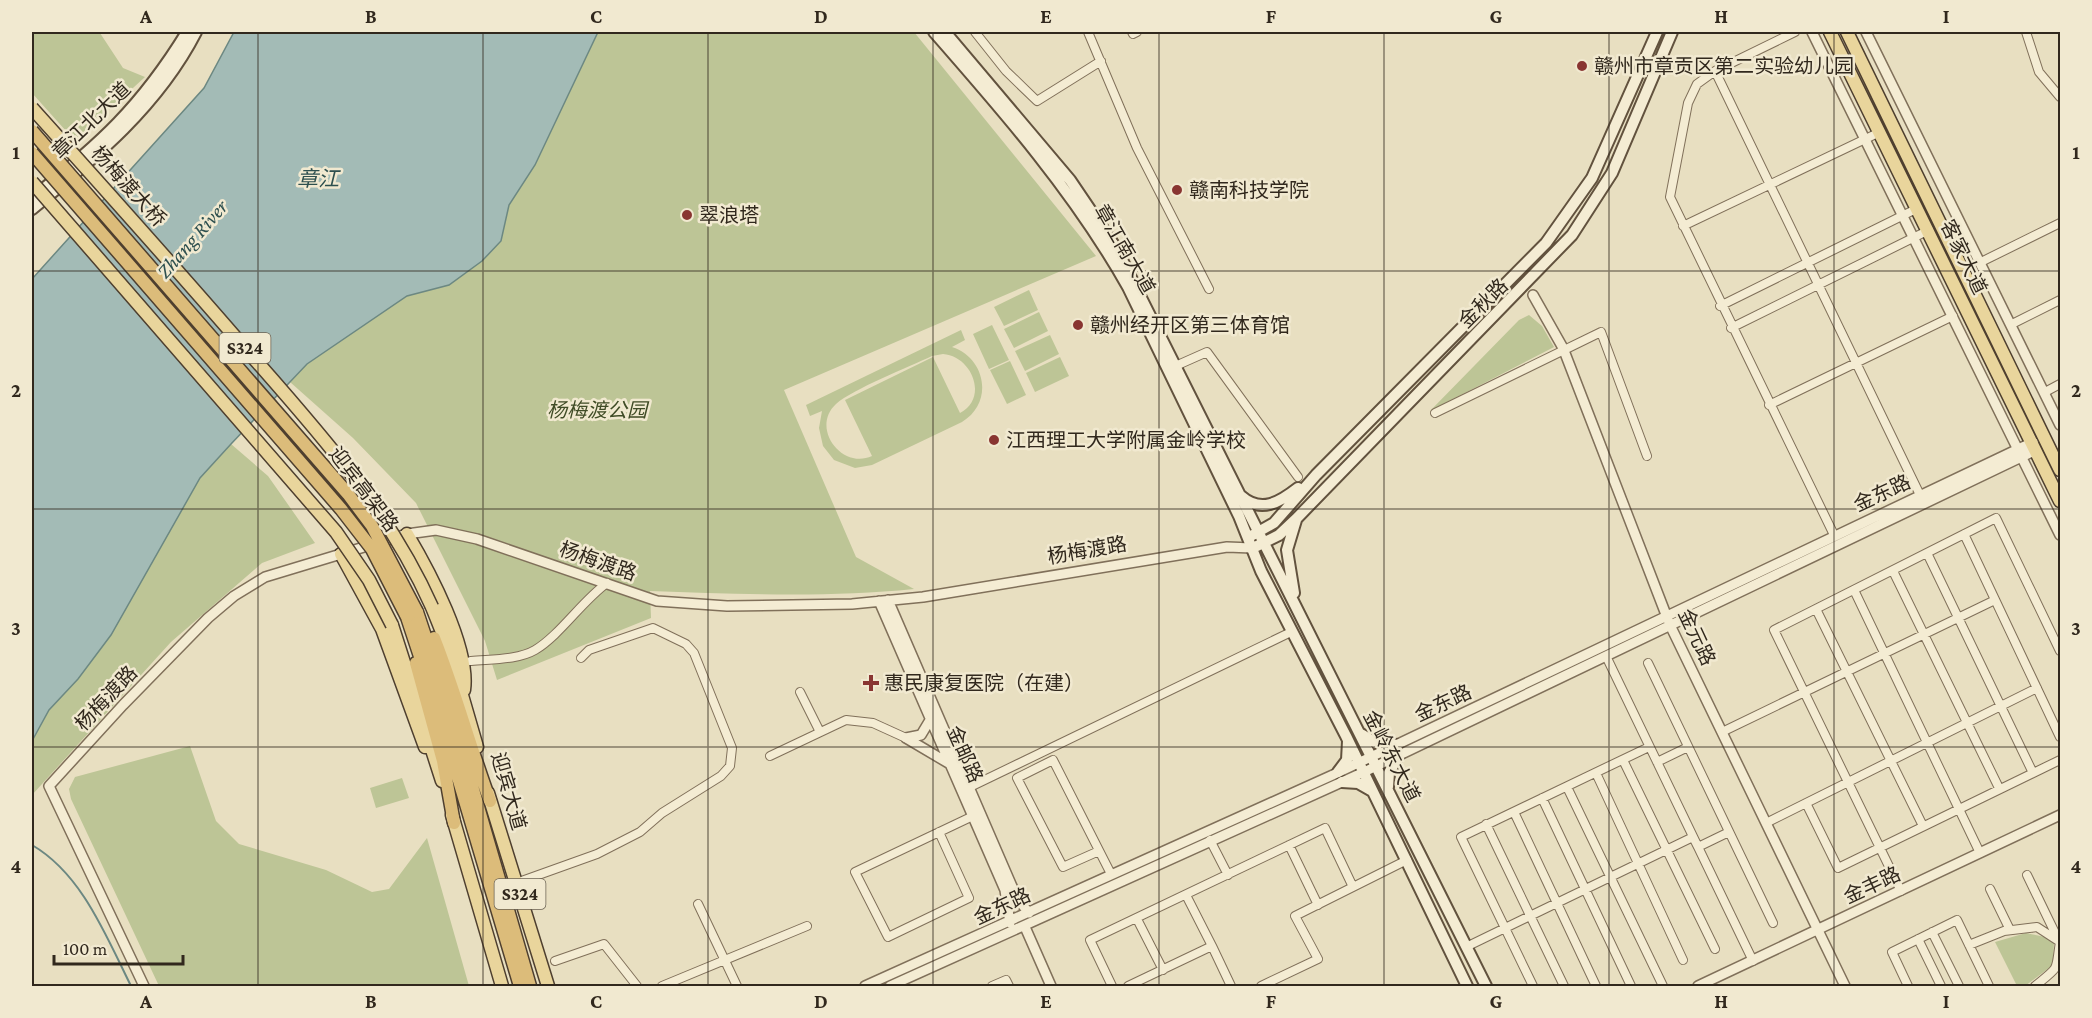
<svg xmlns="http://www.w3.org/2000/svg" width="2092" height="1018" viewBox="0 0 2092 1018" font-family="'Crimson Pro','Noto Sans SC',serif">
<rect width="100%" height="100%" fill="#e8dfc1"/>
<!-- green -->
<path fill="#bdc596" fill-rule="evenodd" d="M36 32 100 33 123 68 145 77 75 141 32 93V34Z
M598 32H914L1096 256 784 390 856 557 914 589C827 598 738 594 650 591L651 618 497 680 485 641 416 503 353 438 290 382 307 364 407 296 449 285 501 241 509 205 535 165Z
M1029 290 1038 310 1004 326 994 307Z
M1039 312 1048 331 1014 348 1004 329Z
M1529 315 1542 326 1554 347 1430 411 1519 320Z
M992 325 1009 360 989 369 973 334Z
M961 330 965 340 952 347C986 358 994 403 962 422L872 465 855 468 834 460 823 446 819 428 822 411 810 416 806 405ZM943 354C972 356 989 398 960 413L933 357 845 400 872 456C842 470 810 428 836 404 853 389 909 367 932 356Z
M1050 335 1059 354 1025 371 1015 351Z
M1060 357 1069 376 1035 392 1026 373Z
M1010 361 1026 395 1007 404 990 370Z
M231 444 268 476 315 543 262 563 171 642 32 795V741L49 710 78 679 200 478Z
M190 746 216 821 239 844 326 870 372 892 389 889 427 838 469 986H159L71 799 69 789 75 777Z
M402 778 409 798 376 808 370 788Z
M2026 933 2045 937 2054 943 2053 965 2025 986H2017L1995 942Z"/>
<!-- water -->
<path fill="#a3bbb6" stroke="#6c8882" stroke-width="1.5" d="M234 32H598L535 165 509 205 501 241 482 261 449 285 407 296 307 364 231 444 200 478 111 635 78 679 49 710 32 741V279L204 88Z"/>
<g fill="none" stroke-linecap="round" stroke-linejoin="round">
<!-- stream -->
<path stroke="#6c8882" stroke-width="2" d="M32 845C82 874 106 936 131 986"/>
<defs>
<path id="minor" d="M975 32 1006 71 1037 101 1101 61
M1088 32 1137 148 1209 289
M1132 32 1133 34 1137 32
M1795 32 1715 71 1920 495
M2026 32 2039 72 2060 97
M1715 71 1697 84 1688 103 1670 197 1834 535
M1683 226 1880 132
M1981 262 2060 223
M1720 306 1918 208
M2012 324 2060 300
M1731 328 1929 230
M1171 368 1207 352 1298 477
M2045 392 2060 384
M1769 405 1953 316
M1435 413 1601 332 1647 456
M1964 534 2060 737
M1927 553 2033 773
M1893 571 1999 788
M1854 590 1980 853
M1816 609 1923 826
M1606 656 1753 961
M471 661C491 659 518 660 535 650 560 635 582 601 607 583
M1648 663 1773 923
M800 692 820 732
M1722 732 1995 600
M770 756 846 720 873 723 906 738
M1623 760 1715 949
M1657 762 1688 747
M1596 773 1683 960
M1567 787 1663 986
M966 789 1291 632
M1542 798 1631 986
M1806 803 1838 868 2060 760
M1514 812 1596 986
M1766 823 2037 688
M1486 824 1564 986
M939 832 969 898 888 937 855 872 973 816
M1210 840 1228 875
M1289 845 1318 905
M1099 851 1063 867 1017 778 1053 760 1111 874
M2027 875 2057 937
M516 883 597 854 640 832 662 813 721 776 730 766 732 748 694 653 686 644 653 628 589 650 581 658
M1990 889 2010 930
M1901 891 1774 630 1996 518 2060 651
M1186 895 1212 946
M698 904 737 986
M1137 919 1163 970
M1932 932 1959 986
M1918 939 1941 986
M1969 945 2004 931 2037 927 2060 942
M1466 947 1693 837 1698 847 1729 832
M555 961 604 944 637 986
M662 986 807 926
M992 986 1006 980 1009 986
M1112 986 1090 940 1325 828 1353 887
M1128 986 1212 946 1231 986
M1261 986 1318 959 1295 916 1407 860
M1533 986 1461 837 1649 747
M1908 986 1892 952 1957 920 1989 986
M2035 986C2061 965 2055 972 2060 942"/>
<path id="tertiary" d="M1812 32 2060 535
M1866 32 2060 425
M1533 295 1563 348 1670 625 1845 986
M888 600 1017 898 1029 913
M879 601 1005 890 1010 923
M906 738 950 764
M906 738 921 735 930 720
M1025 927 1051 986
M144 986 49 786 123 705 208 618 234 596 265 577 407 534 436 530 477 539 657 601 727 606 852 604 923 597 1227 547 1252 548
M865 986 1335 774 2033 442
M890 986 1364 772 2036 450
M1698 986 2060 815"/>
<path id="secondary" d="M934 32C1005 113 1075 193 1128 287L1239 516 1261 571 1346 736 1467 986
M945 32 1070 180 1116 248 1486 986
M32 198C100 144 141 107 187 32
M32 209C96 157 158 106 196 32
M1241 496C1261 514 1280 502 1298 488
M1251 536 1274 523 1316 475 1546 243 1592 178 1657 32
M1257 546 1279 535 1296 519 1572 235 1612 173 1672 32
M1294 593 1287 550 1296 520
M1361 734 1376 743 1397 745
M1338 772 1347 760 1348 741
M1342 782 1358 783 1372 791
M1388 787 1389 773 1399 755"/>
<path id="primary" d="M1830 32 2060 501
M1847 32 2060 470
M407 534C429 571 470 648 464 690
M341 554 382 629 425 747
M432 607 448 647 477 747
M392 625 442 781
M488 793 548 986
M452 815 502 986"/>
<path id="trunk" d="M417 612 452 717 530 986
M407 617 441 720 520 986
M434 638C455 691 470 747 490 801
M416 663 443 761 454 823"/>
</defs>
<!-- minor casing -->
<use href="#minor" stroke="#80705a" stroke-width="10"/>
<!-- tertiary casing -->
<use href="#tertiary" stroke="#80705a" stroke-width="12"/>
<!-- secondary casing -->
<use href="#secondary" stroke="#62523e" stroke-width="14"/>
<!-- primary casing -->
<use href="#primary" stroke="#4e3f2f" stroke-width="15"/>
<!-- trunk casing -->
<use href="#trunk" stroke="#4e3f2f" stroke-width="15"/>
<!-- minor -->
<use href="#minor" stroke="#f4ecd3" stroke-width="8"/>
<!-- tertiary -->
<use href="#tertiary" stroke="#f4ecd3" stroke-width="9"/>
<!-- secondary -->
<use href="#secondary" stroke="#f4ecd3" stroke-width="10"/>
<!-- primary -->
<use href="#primary" stroke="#e9d59c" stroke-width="12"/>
<!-- trunk -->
<use href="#trunk" stroke="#dcbc7a" stroke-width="12"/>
<defs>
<path id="primary-bridge" d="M32 108C103 187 174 266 243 346 315 428 387 506 432 607
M32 182 336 532 369 580 392 625"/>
<path id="trunk-bridge" d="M32 131 348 494 372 526 417 612
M32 153 341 509 372 549 407 617"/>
</defs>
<!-- primary-bridge casing -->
<use href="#primary-bridge" stroke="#4e3f2f" stroke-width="15" stroke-linecap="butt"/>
<!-- trunk-bridge casing -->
<use href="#trunk-bridge" stroke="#4e3f2f" stroke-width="15" stroke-linecap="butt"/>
<!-- primary-bridge -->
<use href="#primary-bridge" stroke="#e9d59c" stroke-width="12"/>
<!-- trunk-bridge -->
<use href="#trunk-bridge" stroke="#dcbc7a" stroke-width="12"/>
</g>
<!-- grid -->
<path fill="none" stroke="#31281d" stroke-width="1.5" stroke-opacity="0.55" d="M258 32V986M483 32V986M708 32V986M933 32V986M1159 32V986M1384 32V986M1609 32V986M1834 32V986M32 271H2060M32 509H2060M32 747H2060"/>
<!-- markers -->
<g fill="#893531" stroke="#f1e9d0" stroke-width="2">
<circle cx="1582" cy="66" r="6"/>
<circle cx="1177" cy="190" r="6"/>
<circle cx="687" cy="215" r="6"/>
<circle cx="1078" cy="325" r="6"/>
<circle cx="994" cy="440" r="6"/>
<path d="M868 674h6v6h6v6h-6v6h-6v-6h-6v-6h6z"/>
</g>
<g text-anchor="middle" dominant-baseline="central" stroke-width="5" stroke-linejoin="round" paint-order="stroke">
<!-- shield labels -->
<g fill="#f1e9d0" stroke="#6b6253" stroke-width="1.5">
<rect x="219.5" y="333" width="51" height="30" rx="4.5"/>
<rect x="494.5" y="879" width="51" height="30" rx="4.5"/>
</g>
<g font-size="18" font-weight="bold" fill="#31281d">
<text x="245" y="348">S324</text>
<text x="520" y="894">S324</text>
</g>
<!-- poi labels -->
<g font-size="20" fill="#31281d" stroke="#f1e9d0" text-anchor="start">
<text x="1594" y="66">赣州市章贡区第二实验幼儿园</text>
<text x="1189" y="190">赣南科技学院</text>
<text x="699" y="215">翠浪塔</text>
<text x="1090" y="325">赣州经开区第三体育馆</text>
<text x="1006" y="440">江西理工大学附属金岭学校</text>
<text x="884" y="683">惠民康复医院（在建）</text>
</g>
<!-- street labels -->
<g font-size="20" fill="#31281d" stroke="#f1e9d0">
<text transform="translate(91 120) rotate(-44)">章江北大道</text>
<text transform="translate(129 186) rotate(48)">杨梅渡大桥</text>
<text transform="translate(1125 249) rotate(60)">章江南大道</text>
<text transform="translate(1964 257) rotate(64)">客家大道</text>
<text transform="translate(1483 303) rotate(-45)">金秋路</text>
<text transform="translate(364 489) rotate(53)">迎宾高架路</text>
<text transform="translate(1882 493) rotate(-25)">金东路</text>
<text transform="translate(1087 550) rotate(-10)">杨梅渡路</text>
<text transform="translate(598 561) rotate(19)">杨梅渡路</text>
<text transform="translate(1697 637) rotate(65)">金元路</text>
<text transform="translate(106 698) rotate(-47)">杨梅渡路</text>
<text transform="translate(1443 703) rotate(-25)">金东路</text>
<text transform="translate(965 754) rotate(66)">金邮路</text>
<text transform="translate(1392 756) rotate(63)">金岭东大道</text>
<text transform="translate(509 791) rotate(74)">迎宾大道</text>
<text transform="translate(1872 885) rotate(-25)">金丰路</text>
<text transform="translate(1002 906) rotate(-25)">金东路</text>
</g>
<!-- park labels -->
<g font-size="20" font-style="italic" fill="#404c26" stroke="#f1e9d0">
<text x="597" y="410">杨梅渡公园</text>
</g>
<!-- water labels -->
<g font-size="21" font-style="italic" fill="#2e504f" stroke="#f1e9d0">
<text x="318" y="179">章江</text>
<text transform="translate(192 239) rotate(-49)">Zhang River</text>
</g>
</g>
<!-- border -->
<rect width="2092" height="1018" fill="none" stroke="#f1e9d0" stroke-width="66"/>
<!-- scale -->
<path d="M54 955v9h129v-9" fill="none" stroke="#31281d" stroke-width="3"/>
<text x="63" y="955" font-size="18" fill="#31281d" stroke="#f1e9d0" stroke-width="4.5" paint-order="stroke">100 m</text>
<rect x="33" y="33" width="2026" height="952" fill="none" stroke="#31281d" stroke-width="2"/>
<g font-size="20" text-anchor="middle" font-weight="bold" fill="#31281d">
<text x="146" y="23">A</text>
<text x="371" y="23">B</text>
<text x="596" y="23">C</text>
<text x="821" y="23">D</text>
<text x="1046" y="23">E</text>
<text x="1271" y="23">F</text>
<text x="1496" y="23">G</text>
<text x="1721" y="23">H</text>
<text x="1946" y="23">I</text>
<text x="16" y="159">1</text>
<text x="2076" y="159">1</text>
<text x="16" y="397">2</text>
<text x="2076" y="397">2</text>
<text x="16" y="635">3</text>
<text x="2076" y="635">3</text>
<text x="16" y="873">4</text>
<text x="2076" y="873">4</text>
<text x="146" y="1008">A</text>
<text x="371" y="1008">B</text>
<text x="596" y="1008">C</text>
<text x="821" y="1008">D</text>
<text x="1046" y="1008">E</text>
<text x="1271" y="1008">F</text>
<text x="1496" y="1008">G</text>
<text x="1721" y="1008">H</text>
<text x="1946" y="1008">I</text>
</g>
</svg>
